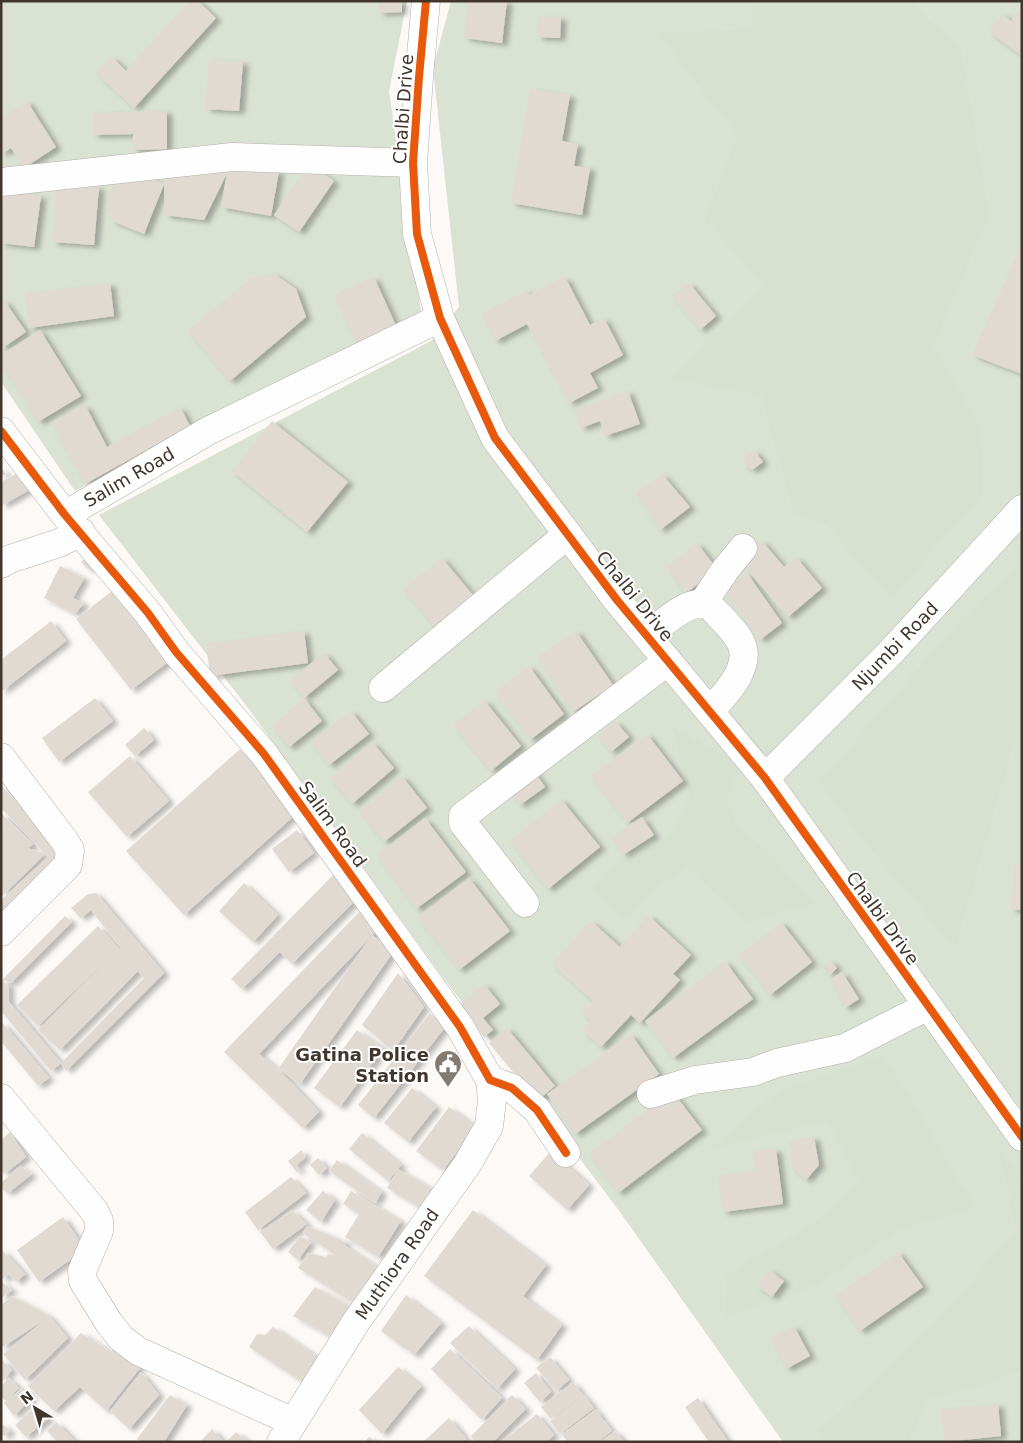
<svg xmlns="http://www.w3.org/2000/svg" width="1023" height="1443" viewBox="0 0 1023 1443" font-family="'DejaVu Sans',sans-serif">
<defs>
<filter id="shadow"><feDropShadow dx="5.5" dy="3" stdDeviation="2.5" flood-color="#0004"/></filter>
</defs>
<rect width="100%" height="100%" fill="#fcf9f6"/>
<!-- green -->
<path fill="#dae2d3" d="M1 1H407L389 91 421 311 75 491 1 382Z
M451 1H1022V1442H783L620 1212 439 972 251 712 99 515 431 341 459 307 433 68Z"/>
<!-- forest -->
<path fill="#d7e1d0" d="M752 1H909L961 50 989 214 933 346 980 426 982 494 891 598 826 524 794 513 761 395 672 379 766 285 705 220 738 136 658 33 753 29Z
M1022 561V746L1013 744 955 948 865 842 820 782 961 619Z
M673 728 710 747 740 765 727 800 736 824 768 852 816 903 746 922 687 867 655 889 627 920 590 889 608 868 673 831 690 797Z
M883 1055 926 1123 949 1166 976 1207 902 1229 814 1286 725 1316 727 1274 814 1223 859 1184 828 1121 711 1148 780 1090Z
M1000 1151 1022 1180V1370L983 1385 928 1399 907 1442H826L819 1431 933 1326 1016 1230Z"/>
<!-- building -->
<path fill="#e0dad3" filter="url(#shadow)" d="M189 1H198L216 18 134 108 96 73 112 57 126 71Z
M379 1H402V12L379 13Z
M468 1H507L502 43 464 38Z
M1022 7V56L989 32 1002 14 1011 21Z
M538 17H561L560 38 537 37Z
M209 60 243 62 239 111 205 109Z
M530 89 570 95 562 141 578 144 574 166 590 168 582 215 511 203Z
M27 101 56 147 24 168 11 148 1 154V118Z
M167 111V149L133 150V134L93 135V113Z
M229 162 279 171 271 216 221 207 227 173 204 220 165 215 164 184 144 234 112 221 107 198 117 180 140 174 164 184 172 166 227 173Z
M309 164 334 181 299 232 274 215Z
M56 184 99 187 94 245 52 242Z
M5 191 41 196 34 247 1 243V218Z
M1022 244V374L972 355Z
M274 274 296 289 306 317 230 381 188 331 249 279Z
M374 277 398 330 358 348 334 295Z
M565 277 590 325 604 318 623 355 590 373 598 388 569 403 527 324 495 341 482 314 527 290 529 295Z
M110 283 114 316 29 328 25 294Z
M689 283 716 316 700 330 672 296Z
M4 300 26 332 1 349V303Z
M40 330 81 396 38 422 1 363V355Z
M628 391 640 424 605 436 600 421 581 428 575 410Z
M85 405 107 447 180 407 190 426 85 484 51 423Z
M272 421 348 482 307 532 232 471Z
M754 450 763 462 752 470 743 463 746 461 744 458Z
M1 467 6 474 1 477Z
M21 471 31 489 1 506V482Z
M662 474 690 507 660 530 636 493Z
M762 541 784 567 796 557 822 588 788 617 739 560Z
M697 543 717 569 686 593 667 567Z
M88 556 96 564 89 570 81 562Z
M442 558 477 600 439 632 403 589Z
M60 566 84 578 73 598 84 603 75 614 44 598Z
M747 573 782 623 760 640 724 590Z
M112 591 168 662 131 690 76 619Z
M51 621 66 641 1 692V660Z
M304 631 308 663 210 676 206 644Z
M576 631 613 685 573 712 537 657Z
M324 653 338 670 304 698 290 680Z
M529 666 564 714 530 740 495 692Z
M95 698 113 721 59 762 42 738Z
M304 698 322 721 289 747 272 726Z
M484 700 521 746 491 771 453 725Z
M351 711 369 734 329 765 311 742Z
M615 721 629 737 611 752 598 737Z
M144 728 154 740 135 756 125 745Z
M647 734 683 781 627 823 591 776Z
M372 742 394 768 352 804 330 778Z
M240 749 297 813 184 915 126 851Z
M130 756 169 801 127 837 88 792Z
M534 771 545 787 520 805 509 790Z
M402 776 427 808 384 842 359 811Z
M1 785 67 856 1 917V900L48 857 45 854 1 897V832L6 827 1 831V813L33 844 28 848 45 854 1 808Z
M561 799 600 847 548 889 510 841Z
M642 817 654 835 623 855 611 837Z
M425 818 466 872 416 909 377 855Z
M297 830 314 853 289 872 272 849Z
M1015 863 1022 864V910H1011Z
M338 870 362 894 292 964 280 952 242 989 231 979Z
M469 878 510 931 459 970 418 917Z
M244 883 278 915 253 942 219 911Z
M96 893 164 973 66 1071 61 1063 51 1071 1 1011V981L65 916 72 922 11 983 3 980 9 987V1002L61 1063 144 978 138 971 60 1050 38 1030 119 948 127 956 91 910 81 918 71 908 88 894Z
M362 909 380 927 259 1054 278 1069 319 1112 303 1128 224 1052Z
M648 915 691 955 673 974 680 980 640 1023 631 1015 601 1047 582 1030 590 1021 582 1013 593 1001 552 964 591 921 620 947Z
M781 922 812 962 770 995 739 955Z
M98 926 119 948 38 1026 17 1005Z
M372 935 394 951 300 1084 278 1069Z
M830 960 837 968 830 975 823 967Z
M725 961 753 999 673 1058 645 1021Z
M842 972 859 999 845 1008 836 993 838 992 830 979Z
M398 973 424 1007 393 1051 362 1025Z
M484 984 500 1004 483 1018 493 1030 484 1037 458 1006Z
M430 1013 446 1026 374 1118 358 1105Z
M1 1021 49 1078 38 1086 1 1041Z
M507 1028 555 1086 537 1101 489 1043Z
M357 1030 383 1049 340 1107 314 1088Z
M631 1034 659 1074 575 1134 547 1094Z
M412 1088 436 1107 408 1142 384 1123Z
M672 1091 702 1130 618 1193 589 1154Z
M449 1107 476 1127 443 1170 416 1151Z
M10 1132 26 1157 4 1174 1 1170V1140Z
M362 1133 401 1165 388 1181 349 1149Z
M814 1137 819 1165 806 1180 793 1168 788 1142Z
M776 1149 783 1204 723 1212 718 1176 755 1171 753 1152Z
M302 1150 305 1158 296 1165 300 1170 297 1172 288 1161Z
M551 1151 589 1185 567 1210 529 1176Z
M318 1158 327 1168 319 1175 310 1165Z
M337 1160 382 1192 375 1203 329 1171Z
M20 1166 32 1174 8 1193 1 1188V1183Z
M398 1169 435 1191 424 1210 387 1188Z
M291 1177 306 1193 258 1230 245 1212Z
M323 1191 335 1200 321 1222 306 1210Z
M351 1191 401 1221 378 1257 345 1237 359 1214 343 1204Z
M292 1210 307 1224 273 1249 260 1232Z
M473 1210 546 1265 523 1296 562 1325 537 1360 424 1276Z
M63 1217 85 1249 39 1282 17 1250Z
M307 1226 346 1242 344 1245 381 1269 357 1305 298 1268 308 1253 326 1257 328 1254 337 1256 303 1233Z
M300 1236 311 1242 298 1260 288 1252Z
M1 1249 25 1274 17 1282 8 1274 3 1279 1 1278Z
M898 1252 923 1287 860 1331 835 1296Z
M769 1270 784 1281 772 1297 757 1286Z
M1 1281 12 1290 1 1299Z
M315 1287 357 1310 337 1340 293 1316Z
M406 1295 441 1323 414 1355 381 1331Z
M12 1296 49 1316 68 1338 25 1380 3 1354 47 1318 1 1348V1305Z
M469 1326 515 1369 497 1389 450 1343Z
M794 1326 810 1356 786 1369 771 1338Z
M273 1327 322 1360 305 1384 249 1347 257 1334 265 1335Z
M81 1333 111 1352 116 1345 140 1368 106 1411 80 1387 54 1411 28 1386Z
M450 1349 502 1398 482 1420 431 1369Z
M550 1357 569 1380 556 1391 536 1368Z
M1 1359 12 1370 1 1383Z
M398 1367 421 1386 382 1434 359 1410Z
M141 1372 159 1395 129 1429 110 1411Z
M536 1373 551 1392 540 1402 524 1383Z
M9 1378 19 1388 6 1401 1 1396V1386Z
M573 1382 583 1395 551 1419 541 1407Z
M23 1387 32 1398 14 1416 4 1403Z
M170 1395 187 1405 164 1442H141L137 1439Z
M512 1395 526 1409 493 1442H475L471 1436Z
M584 1395 594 1408 560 1434 550 1421Z
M698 1398 727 1440 725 1442H709L685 1407Z
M998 1404 1001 1436 945 1442 941 1410Z
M35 1407 49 1418 26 1437 15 1425Z
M596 1409 603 1420 574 1442H568L562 1434Z
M537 1414 554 1435 546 1442H501Z
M449 1418 466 1439 464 1442H423Z
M604 1420 612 1431 598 1442H575Z
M56 1422 76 1442H58L47 1431Z
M1 1423 10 1431 5 1436 1 1434Z
M212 1429 224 1442H200Z
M615 1431 624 1442H600Z
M236 1432 248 1442H226Z
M369 1437 377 1442H365Z"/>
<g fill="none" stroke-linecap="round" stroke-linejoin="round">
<defs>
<path id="minor" d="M426 1 419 77 413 163 417 234 440 318 495 438 617 600 765 778 1022 1137
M1 182 232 157 413 163
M1 431 65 515 148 613 176 652 264 754 460 1027 490 1080 512 1088 537 1110 566 1153
M65 515 208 431 440 318
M1 564 10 559 59 543 81 532
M703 603 725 570 743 548
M647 636C662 624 690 596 710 606 719 616 734 629 740 641 754 665 725 695 710 711
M383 688 568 534
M1 757 64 840 70 850 68 865 1 932
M765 778 891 652 1022 509
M525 903 463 823V816L668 661
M651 1094 695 1080 753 1072 777 1063 845 1048 928 1006
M1 1098 95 1212 99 1221V1231L82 1271 83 1281 109 1323 121 1338 138 1351 293 1422
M281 1442 356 1322 468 1163 489 1126 492 1100 490 1080"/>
</defs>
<!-- minor casing -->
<use href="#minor" stroke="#b4afaa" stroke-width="29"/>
<!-- path -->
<path stroke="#d9d6d5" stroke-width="3" stroke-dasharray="5 2.5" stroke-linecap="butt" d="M464 1433 470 1442"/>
<!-- minor -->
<use href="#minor" stroke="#fffefe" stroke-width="28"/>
<defs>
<path id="cycleway" d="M426 1 419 77 413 163 417 234 440 318 495 438 617 600 765 778 1022 1137
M1 431 65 515 148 613 176 652 264 754 460 1027 490 1080 512 1088 537 1110 566 1153"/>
</defs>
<!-- cycleway casing -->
<use href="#cycleway" stroke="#fff" stroke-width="11"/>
<!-- cycleway -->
<use href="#cycleway" stroke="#e8590c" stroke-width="8"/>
</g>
<!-- icons -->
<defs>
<symbol id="civic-pin" viewBox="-11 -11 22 30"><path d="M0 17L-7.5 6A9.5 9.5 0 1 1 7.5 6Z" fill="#827a73" stroke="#fff"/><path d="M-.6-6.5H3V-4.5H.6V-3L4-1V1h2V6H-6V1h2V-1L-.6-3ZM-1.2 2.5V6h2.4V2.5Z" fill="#fff"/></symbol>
</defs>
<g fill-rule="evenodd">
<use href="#civic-pin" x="432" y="1048" width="32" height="43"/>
</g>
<g text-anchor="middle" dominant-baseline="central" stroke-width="4" stroke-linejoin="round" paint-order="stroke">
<!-- street labels -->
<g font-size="18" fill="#40362d" stroke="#fff">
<text transform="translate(403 109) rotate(-86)">Chalbi Drive</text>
<text transform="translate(129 477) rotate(-30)">Salim Road</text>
<text transform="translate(635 596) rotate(51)">Chalbi Drive</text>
<text transform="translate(895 646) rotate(-46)">Njumbi Road</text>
<text transform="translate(333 824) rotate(54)">Salim Road</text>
<text transform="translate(883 918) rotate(54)">Chalbi Drive</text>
<text transform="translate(397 1264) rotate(-55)">Muthiora Road</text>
</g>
<!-- poi labels -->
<g font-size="18" font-weight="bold" fill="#40362d" stroke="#fff" text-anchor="end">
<text x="429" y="1054">Gatina Police<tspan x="429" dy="21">Station</tspan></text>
</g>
</g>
<!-- border -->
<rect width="1023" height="1443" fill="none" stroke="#40362d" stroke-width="5"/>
<!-- north arrow -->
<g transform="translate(35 1408) rotate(322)" stroke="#ffffff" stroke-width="4" paint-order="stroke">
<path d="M0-4L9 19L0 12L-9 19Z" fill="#40362d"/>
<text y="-8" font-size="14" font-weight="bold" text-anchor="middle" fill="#40362d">N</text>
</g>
</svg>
